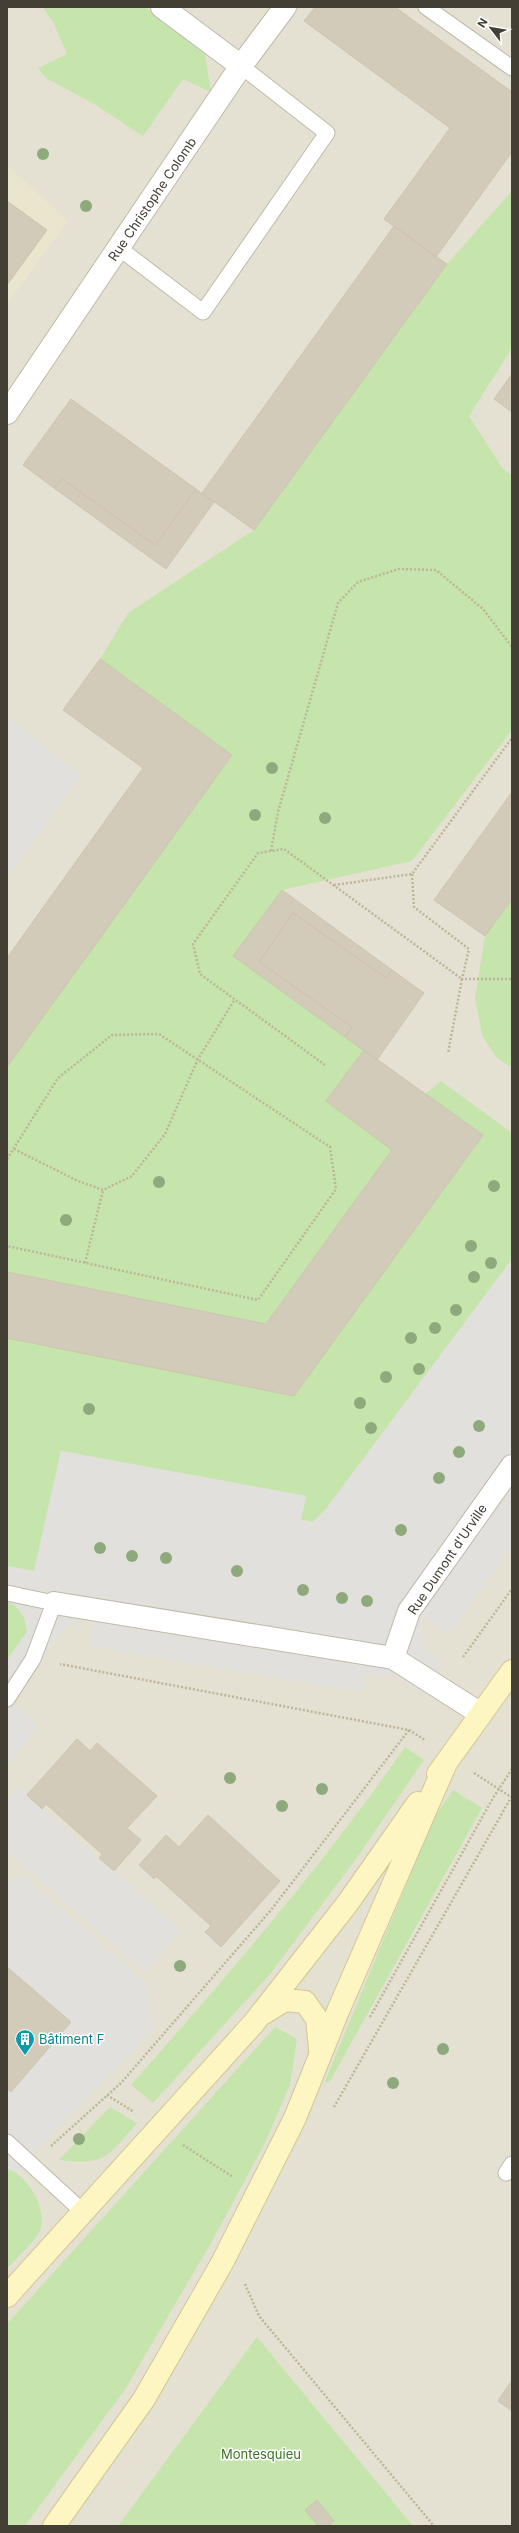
<svg xmlns="http://www.w3.org/2000/svg" width="519" height="2533" viewBox="0 0 519 2533" font-family="Inter,sans-serif">
<rect width="100%" height="100%" fill="#f1efe3"/>
<!-- residential -->
<path fill="#e5e1d2" d="M7 7H512V2526H7Z"/>
<!-- education -->
<path fill="#eae5cd" d="M7 165 68 221 7 304Z"/>
<!-- green -->
<path fill="#c5e5ad" d="M43 7H145L205 54 211 92 183 79 143 136 94 104 46 78 38 68 67 54 54 24Z
M512 191V348L469 416 503 469 512 475V730L412 861 282 890 233 956 364 1050 326 1101 392 1150 266 1324 7 1272V1067L232 755 100 659 128 613 254 530 447 264Z
M512 899V1068L496 1057 482 1035 475 998 485 936Z
M441 1081 512 1133V1259L326 1509 313 1522 301 1520 306 1496 61 1451 34 1571 7 1566V1338L294 1395 425 1094Z
M7 1602C21 1606 26 1619 27 1632L7 1660Z
M405 1747 424 1760 358 1856 271 1973 153 2103 131 2085C227 1976 322 1867 405 1747Z
M453 1790 482 1808 329 2083 325 2081 434 1818Z
M275 2027 297 2039 290 2085 266 2141 211 2243 126 2388 25 2526H7V2324Z
M110 2107 137 2123C108 2156 106 2166 59 2160Z
M7 2169C28 2174 48 2210 40 2231 37 2239 14 2261 7 2269Z
M257 2337 413 2526H118Z"/>
<!-- parking -->
<path fill="#e2e0dc" d="M7 716 81 776 7 878Z
M512 1259V1547L449 1635 423 1617 420 1635 426 1649 444 1664 420 1692 399 1679 367 1673 363 1692 89 1646 95 1618 72 1622 56 1638 13 1704 38 1726 7 1767V1660L27 1632 26 1618 13 1604 7 1602V1566L34 1571 61 1451 306 1496 301 1520 313 1522 326 1509Z
M19 1787 181 1930 145 1972 7 1851V1801Z
M22 1875 145 1982 154 2029 17 2171 7 2169V2089L11 2092 71 2022 7 1967V1876L15 1883Z"/>
<!-- building -->
<path fill="#d2cbb9" stroke="#cdc4ad" d="M315 7H395L512 92V152L436 257 384 219 450 128 304 21Z
M7 201 47 230 7 285Z
M394 226 447 264 254 530 202 493Z
M512 374V412L494 399Z
M71 399 196 489 155 545 62 479 54 488 23 465Z
M62 479 155 545 196 489 214 502 166 569 54 488Z
M100 659 232 755 7 1067V958L143 768 63 710Z
M512 792V899L485 936 434 900Z
M282 890 392 970 386 978 293 913 259 962 352 1027 345 1037 233 956Z
M293 913 386 978 392 970 424 993 377 1060 345 1037 352 1027 259 962Z
M364 1050 483 1135 294 1396 7 1338V1272L266 1324 392 1150 326 1101Z
M77 1739 90 1751 97 1743 157 1796 127 1828 141 1840 114 1871 99 1858 102 1854 46 1804 42 1809 27 1795Z
M208 1815 280 1881 221 1947 205 1932 211 1926 156 1876 154 1879 139 1865 166 1835 179 1847Z
M7 1967 71 2022 11 2092 7 2089Z
M512 2380V2411L498 2401Z
M317 2500 334 2521 328 2526H318L305 2510Z"/>
<g fill="none" stroke-linecap="round" stroke-linejoin="round">
<defs>
<path id="lane" d="M426 7 512 68
M119 248 203 312 327 133 241 66
M7 1593 54 1603 33 1659 7 1699
M7 2142 82 2211
M506 2173 512 2164"/>
<path id="street" d="M241 66 285 7
M7 413 241 66 162 7
M54 1603 393 1658 481 1714
M393 1658 409 1611 512 1466"/>
<path id="secondary" d="M438 1774 512 1671
M264 2013 285 2000 305 2002 317 2019 320 2049
M7 2296 253 2024 347 1904 418 1803
M54 2526 144 2399 222 2263 295 2118 338 2011 446 1763"/>
</defs>
<!-- lane casing -->
<use href="#lane" stroke="#bfbaa9" stroke-width="17"/>
<!-- street casing -->
<use href="#street" stroke="#bfbaa9" stroke-width="24"/>
<!-- secondary casing -->
<use href="#secondary" stroke="#d1c794" stroke-width="24"/>
<!-- path -->
<path stroke="#beb598" stroke-width="2.5" stroke-dasharray="2 2" stroke-linecap="butt" d="M271 851 278 812 338 603 358 582 399 569 436 570 483 609 512 647
M412 874 414 907 469 949 462 979H512
M334 885 412 874 512 738
M325 1065 200 974 193 944 258 853 284 849 462 979 448 1053
M14 1149 78 1181 103 1190 132 1176 165 1134 198 1059 235 999
M7 1159 58 1078 112 1035 159 1034 330 1147 336 1189 258 1300 7 1246
M85 1263 103 1190
M463 1657 512 1589
M409 1730 425 1740
M474 1773 511 1797
M370 2017 493 1798 512 1769
M107 2095 134 2112
M334 2107 512 1796
M183 2145 233 2177
M51 2146 121 2083 271 1910 409 1730 60 1664
M245 2284 259 2316 434 2526"/>
<!-- lane -->
<use href="#lane" stroke="#fff" stroke-width="15"/>
<!-- street -->
<use href="#street" stroke="#fff" stroke-width="22"/>
<!-- secondary -->
<use href="#secondary" stroke="#fdf5c2" stroke-width="22"/>
</g>
<!-- trees -->
<g fill="#8eaa7d">
<circle cx="43" cy="154" r="6"/>
<circle cx="86" cy="206" r="6"/>
<circle cx="272" cy="768" r="6"/>
<circle cx="255" cy="815" r="6"/>
<circle cx="325" cy="818" r="6"/>
<circle cx="159" cy="1182" r="6"/>
<circle cx="494" cy="1186" r="6"/>
<circle cx="66" cy="1220" r="6"/>
<circle cx="471" cy="1246" r="6"/>
<circle cx="491" cy="1263" r="6"/>
<circle cx="474" cy="1277" r="6"/>
<circle cx="456" cy="1310" r="6"/>
<circle cx="435" cy="1328" r="6"/>
<circle cx="411" cy="1338" r="6"/>
<circle cx="419" cy="1369" r="6"/>
<circle cx="386" cy="1377" r="6"/>
<circle cx="360" cy="1403" r="6"/>
<circle cx="89" cy="1409" r="6"/>
<circle cx="479" cy="1426" r="6"/>
<circle cx="371" cy="1428" r="6"/>
<circle cx="459" cy="1452" r="6"/>
<circle cx="439" cy="1478" r="6"/>
<circle cx="401" cy="1530" r="6"/>
<circle cx="100" cy="1548" r="6"/>
<circle cx="132" cy="1556" r="6"/>
<circle cx="166" cy="1558" r="6"/>
<circle cx="237" cy="1571" r="6"/>
<circle cx="303" cy="1590" r="6"/>
<circle cx="342" cy="1598" r="6"/>
<circle cx="367" cy="1601" r="6"/>
<circle cx="230" cy="1778" r="6"/>
<circle cx="322" cy="1789" r="6"/>
<circle cx="282" cy="1806" r="6"/>
<circle cx="180" cy="1966" r="6"/>
<circle cx="443" cy="2049" r="6"/>
<circle cx="393" cy="2083" r="6"/>
<circle cx="79" cy="2139" r="6"/>
</g>
<!-- icons -->
<defs>
<symbol id="building-pin" viewBox="-11 -11 22 30"><path d="M0 17L-7.5 6A9.5 9.5 0 1 1 7.5 6Z" fill="#0f9aa8" stroke="#fff"/><path d="M-4-6H4V6H1V3H-1V6H-4ZM-2.5-4.3h1.7v1.8h-1.7ZM.8-4.3h1.7v1.8H.8ZM-2.5-1h1.7V.8h-1.7ZM.8-1h1.7V.8H.8Z" fill="#fff"/></symbol>
</defs>
<g fill-rule="evenodd">
<use href="#building-pin" x="14" y="2028" width="22" height="30"/>
</g>
<g text-anchor="middle" dominant-baseline="central" stroke-width="3" stroke-linejoin="round" paint-order="stroke">
<!-- street labels -->
<g font-size="13" fill="#433f34" stroke="#fff">
<text transform="translate(152 199) rotate(-56)">Rue Christophe Colomb</text>
<text transform="translate(447 1559) rotate(-56)">Rue Dumont d'Urville</text>
</g>
<!-- culture labels -->
<g font-size="13" fill="#0d838f" stroke="#fff" text-anchor="start">
<text x="39" y="2039">Bâtiment F</text>
</g>
<!-- park labels -->
<g font-size="13" fill="#3d7229" stroke="#fff">
<text x="261" y="2454">Montesquieu</text>
</g>
</g>
<!-- border -->
<rect width="519" height="2533" fill="none" stroke="#433f34" stroke-width="16"/>
<!-- north arrow -->
<g transform="translate(491 28) rotate(301)" stroke="#ffffff" stroke-width="3" paint-order="stroke">
<path d="M0-3L7 15L0 10L-7 15Z" fill="#433f34"/>
<text y="-6" font-size="11" font-weight="bold" text-anchor="middle" fill="#433f34">N</text>
</g>
</svg>
